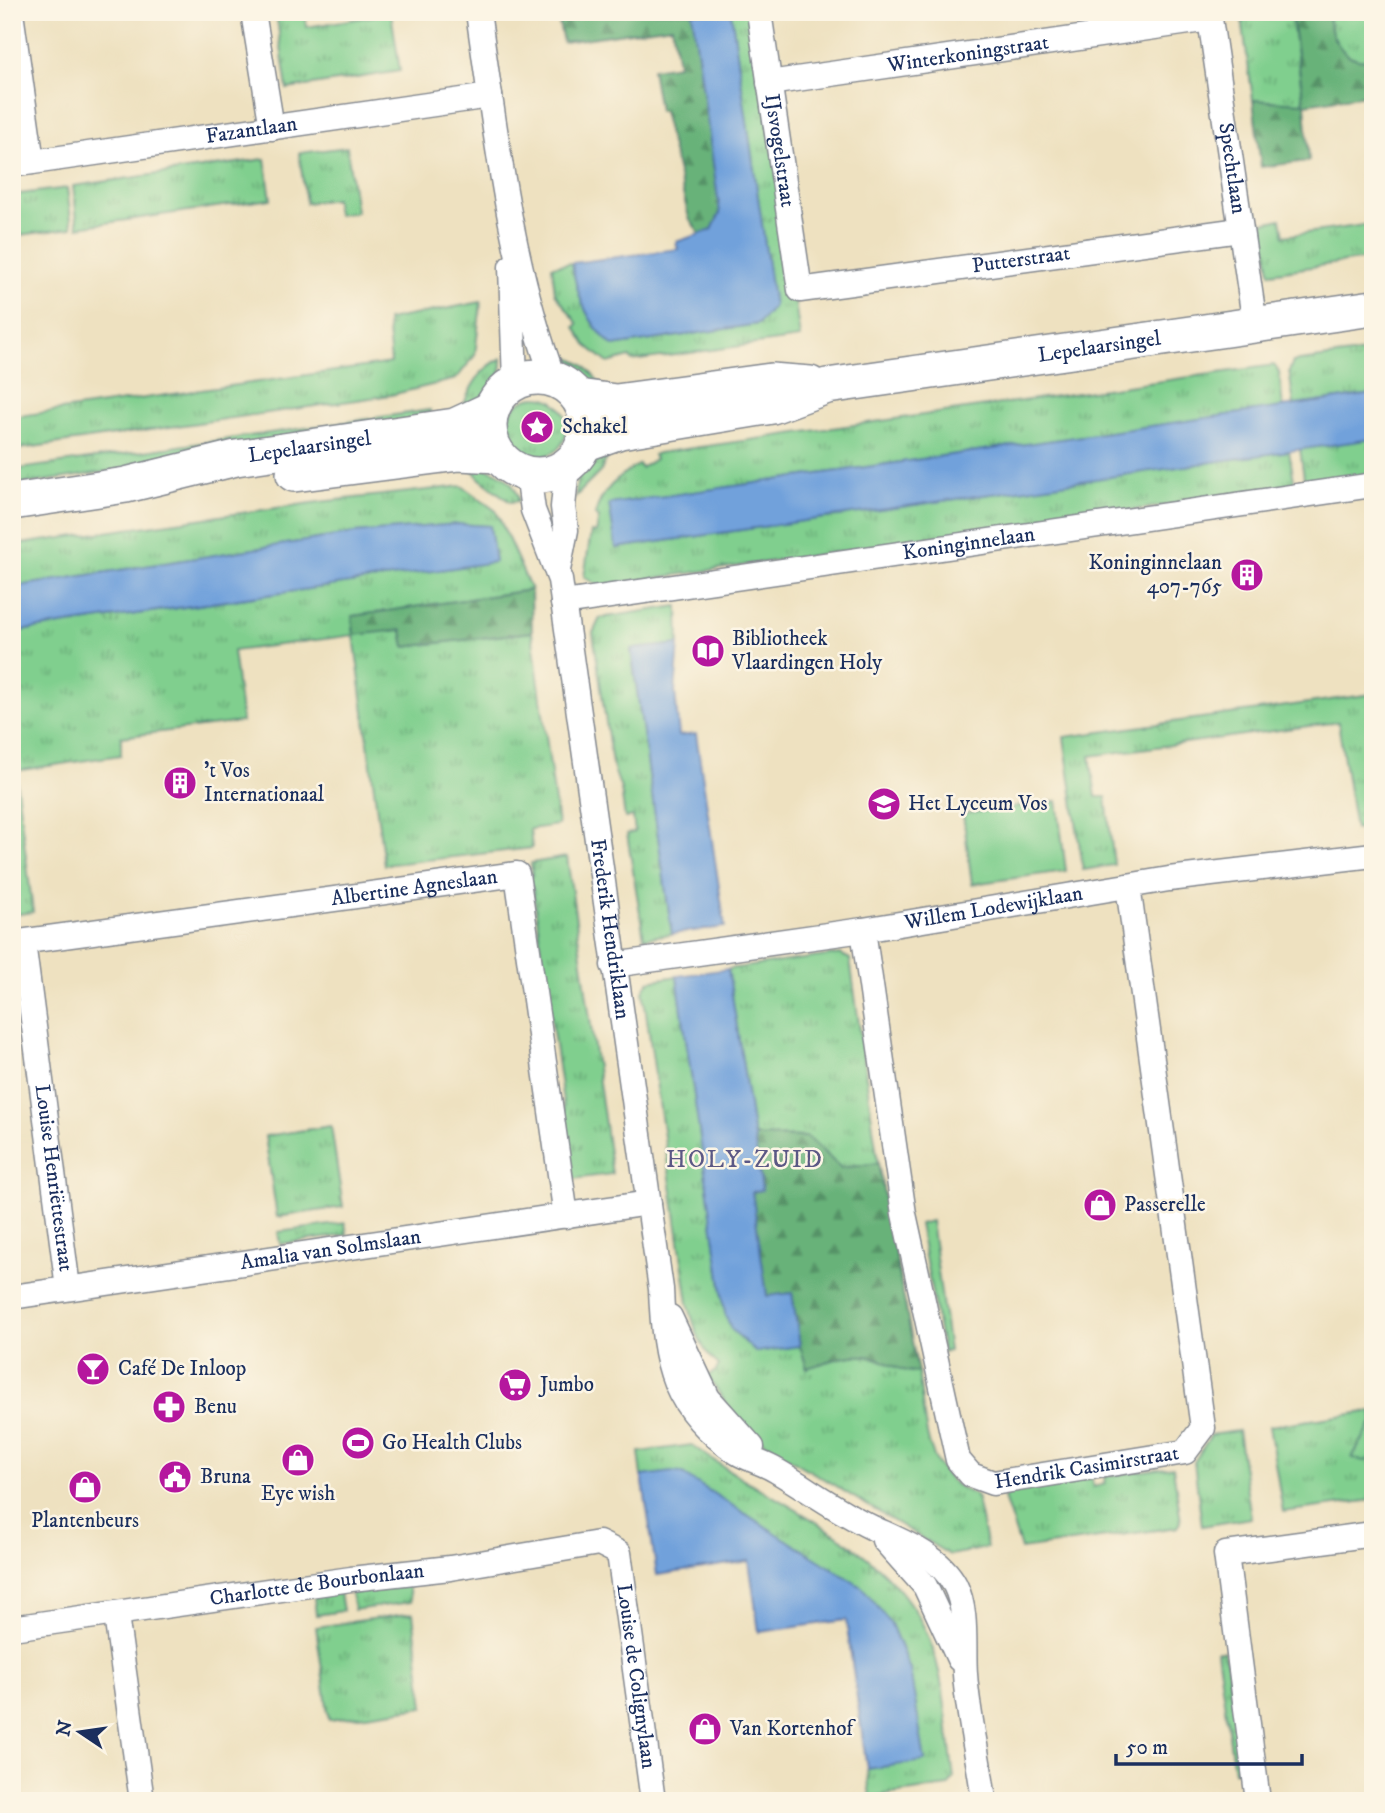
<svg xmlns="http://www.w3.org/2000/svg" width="1385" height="1813" viewBox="0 0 1385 1813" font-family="'IM FELL DW Pica',serif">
<defs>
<pattern id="grass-tufts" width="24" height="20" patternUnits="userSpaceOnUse" patternTransform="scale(1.75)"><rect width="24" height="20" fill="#80cf8e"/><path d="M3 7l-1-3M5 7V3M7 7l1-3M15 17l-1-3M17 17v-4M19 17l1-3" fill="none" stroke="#68a877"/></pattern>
<pattern id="forest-firs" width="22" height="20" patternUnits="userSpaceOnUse" patternTransform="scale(1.75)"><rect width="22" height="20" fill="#68b279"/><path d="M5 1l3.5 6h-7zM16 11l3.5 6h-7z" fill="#559166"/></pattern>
</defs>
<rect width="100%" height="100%" fill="#fcf5e5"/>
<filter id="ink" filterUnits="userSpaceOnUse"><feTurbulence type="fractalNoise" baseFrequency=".0143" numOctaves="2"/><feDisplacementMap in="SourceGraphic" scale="14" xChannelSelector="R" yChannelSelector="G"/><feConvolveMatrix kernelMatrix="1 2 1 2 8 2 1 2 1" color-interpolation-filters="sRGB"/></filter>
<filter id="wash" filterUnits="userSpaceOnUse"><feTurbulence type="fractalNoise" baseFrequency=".00686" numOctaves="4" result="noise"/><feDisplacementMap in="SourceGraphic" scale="28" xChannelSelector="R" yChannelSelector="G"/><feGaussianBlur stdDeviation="1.57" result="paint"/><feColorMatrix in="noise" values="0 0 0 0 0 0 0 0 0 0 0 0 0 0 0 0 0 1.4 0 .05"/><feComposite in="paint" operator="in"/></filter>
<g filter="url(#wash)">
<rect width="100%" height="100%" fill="#eee1c0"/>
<!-- grass -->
<path fill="url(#grass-tufts)" stroke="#4e7f76" stroke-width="2" d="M276 12H304L307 27 391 13 400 71 287 89Z
M731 12H755L800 338 632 361 630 357 608 363 586 345 575 327 578 324 555 293 552 266 572 263C577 296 587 323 613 346L758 324 774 306Z
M1241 12H1291L1304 104 1253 100Z
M1328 12H1373V58L1362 61 1344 55 1329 29Z
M347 147 356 212 337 215 335 199 306 203 299 153Z
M265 159 271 199 78 227 73 186Z
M67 188 72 228 12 236V195Z
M1281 219 1284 236 1373 224V258L1270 273 1263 223Z
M481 302 475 355 456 379 391 395 12 450V417L391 363 387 320Z
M1373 351V394L1294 405 1289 371 1293 362Z
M558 352 584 365 607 391C582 384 568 379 556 354Z
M502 358C504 384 482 397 462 409 470 387 480 368 502 358Z
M1274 365 1279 372 1283 407 610 504 616 548 1289 451 1295 487 599 586 584 577 591 532 596 533 599 517 595 515C601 490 618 477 639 464L641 468 655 459 653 455 658 453Z
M507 427a30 30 0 1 1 60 0a30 30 0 1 1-60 0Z
M430 410 432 422 12 486V470Z
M1373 439V475L1305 485 1300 449Z
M611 449 601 471 576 496C576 466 584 459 611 449Z
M468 464C491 469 514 474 519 501L510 502 479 478Z
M462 486 496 511 531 590 352 616 354 634 402 629 405 647 532 632 558 825 530 829 532 848 384 865 354 635 233 651 242 722 121 737V755L15 771 33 912 12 915V632L495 562 490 526 456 524 355 533 12 587V545L319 502Z
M678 606 679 644 631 650 672 934 644 938 627 834 635 832 633 817 625 818 621 789 612 764 593 633 600 618Z
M1373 694V826L1355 829 1338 722 1090 756 1096 797H1106L1114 865 1083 870 1064 737Z
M567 857 612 1174 574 1179 533 890 528 878 532 876 531 863Z
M840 954 850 959 878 1163 841 1168 807 1137 754 1136 728 969Z
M677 976 725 1313 739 1337 756 1352 800 1346 807 1368C828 1362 850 1352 872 1357 889 1361 898 1373 918 1372 926 1420 922 1476 976 1495L987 1548 950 1555 764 1443 734 1414 707 1376 716 1371 719 1365C698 1349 695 1326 688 1303L643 991 649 981Z
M331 1126 343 1207 277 1217 265 1136Z
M345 1223 347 1235 280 1244 278 1232Z
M1373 1411V1422L1352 1457 1365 1461 1373 1457V1500L1283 1512 1269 1426Z
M1238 1431 1251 1518 1202 1526 1194 1462 1211 1435Z
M692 1445C770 1505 888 1540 928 1636 946 1680 947 1732 954 1778L948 1786 870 1797 867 1769 924 1760 910 1670 891 1624 681 1473 642 1476 639 1452Z
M1173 1467 1181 1522 1178 1527 1021 1549 1004 1498 1009 1490 1091 1478 1093 1487 1105 1484 1104 1476Z
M408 1585 411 1602 354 1610 351 1593Z
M340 1593 343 1611 316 1615 314 1597Z
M413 1613 424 1707 329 1720 316 1627Z
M1217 1651H1225L1242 1768 1234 1771Z"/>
<!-- forest -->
<path fill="url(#forest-firs)" stroke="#42706c" stroke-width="2" d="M511 12H692L720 213 712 230 701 236 689 218 663 111H659L652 69 678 65 672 26 563 42 557 13 512 20Z
M1291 12H1328C1329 37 1344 66 1373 58V94L1305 104 1309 161 1261 167 1253 100 1304 103Z
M531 590 532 632 405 647 402 630 354 635 352 616Z
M754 1136 807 1137 841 1168 878 1163 918 1372C898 1373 889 1361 872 1357 850 1352 828 1362 807 1368L800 1346 792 1293 767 1296 752 1192 762 1190Z"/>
<!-- green -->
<path fill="#80cf8e" stroke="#4e7f76" stroke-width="2" d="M1057 801 1066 871 972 884 963 814Z
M931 1221 949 1351 943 1352 919 1224Z
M1373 1422V1457L1365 1461 1352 1458Z"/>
<!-- water -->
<path fill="#71a1db" stroke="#46689c" stroke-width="2" d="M692 12H731L774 306 758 324 613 346C587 323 577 296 572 263L678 249 676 242 712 230 720 213Z
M1373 394V439L616 548 609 504Z
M456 524 490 526 495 562 12 632V587L355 533Z
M679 644 675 692 679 736 696 734 725 927 672 934 631 649Z
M728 969 762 1190 752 1192 767 1296 792 1293 800 1346 756 1352 731 1329 725 1313 677 976Z
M671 1472 681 1473 863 1588 891 1624 910 1670 925 1761 867 1769 846 1620 759 1632 749 1561 657 1575 642 1476Z"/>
</g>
<g filter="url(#ink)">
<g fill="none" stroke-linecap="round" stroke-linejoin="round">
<defs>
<g id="street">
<path d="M253 12 272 128"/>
<path d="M478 12C496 136 510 262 554 380"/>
<path id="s1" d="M759 12 800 290 1240 230"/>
<path id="s2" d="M1209 12 1255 325"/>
<path d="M12 20 32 162"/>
<path id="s3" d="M769 83 1210 19"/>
<path id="s4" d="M12 165 490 96"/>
<path d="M511 267 515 382"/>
<path id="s5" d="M528 474 533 510 560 580 661 1289C664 1364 672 1409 738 1453 750 1460 764 1463 777 1471 808 1489 839 1512 873 1528 901 1541 939 1555 955 1585 968 1611 963 1646 965 1674 968 1717 979 1759 984 1801"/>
<path d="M558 570 566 530 563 507 567 466"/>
<path id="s6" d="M563 603 1373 485"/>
<path id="s7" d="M863 930 904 1214 958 1460 971 1475 993 1483 1185 1452 1203 1428 1128 886"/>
<path id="s8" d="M23 942 68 1288"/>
<path id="s9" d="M12 943 517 874 566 1216"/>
<path id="s10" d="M613 965 863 930 1169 879 1373 855"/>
<path id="s11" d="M12 1297 649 1203"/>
<path d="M670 1317 708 1398 752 1447"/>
<path d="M884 1540 925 1586 959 1659"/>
<path d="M116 1615 142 1801"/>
<path id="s12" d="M12 1628 351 1579 450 1568 599 1543 619 1553 653 1801"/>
<path d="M1258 1801 1226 1554 1373 1534"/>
</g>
<g id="secondary">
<circle cx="538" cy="426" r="49"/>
<path d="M578 397 616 402 771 381 810 384"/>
<path id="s13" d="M583 444 620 431 772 406 827 386 1373 308"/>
<path d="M294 474 459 453 498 455"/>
<path id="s14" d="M12 502 126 485 236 458 455 426 492 409"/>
</g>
</defs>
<!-- street casing -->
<use href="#street" stroke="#84888f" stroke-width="27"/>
<!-- secondary casing -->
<use href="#secondary" stroke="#84888f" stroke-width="38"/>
<!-- street -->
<use href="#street" stroke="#fff" stroke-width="24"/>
<!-- secondary -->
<use href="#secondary" stroke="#fff" stroke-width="35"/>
</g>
</g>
<!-- icons -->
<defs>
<symbol id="sight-disc" viewBox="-11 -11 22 22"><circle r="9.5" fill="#b5179e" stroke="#fcf5e5"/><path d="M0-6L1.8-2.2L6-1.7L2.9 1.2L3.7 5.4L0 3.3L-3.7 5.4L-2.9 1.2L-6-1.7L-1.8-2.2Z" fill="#fff"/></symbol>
<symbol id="building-disc" viewBox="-11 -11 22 22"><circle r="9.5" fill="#b5179e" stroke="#fcf5e5"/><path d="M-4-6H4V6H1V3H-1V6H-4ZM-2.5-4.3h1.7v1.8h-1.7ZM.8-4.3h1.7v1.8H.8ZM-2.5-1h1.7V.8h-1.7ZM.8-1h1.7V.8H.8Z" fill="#fff"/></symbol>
<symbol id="library-disc" viewBox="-11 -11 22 22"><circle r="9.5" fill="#b5179e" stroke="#fcf5e5"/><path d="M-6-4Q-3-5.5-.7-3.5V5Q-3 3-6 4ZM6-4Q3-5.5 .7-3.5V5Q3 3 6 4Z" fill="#fff"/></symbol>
<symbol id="school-disc" viewBox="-11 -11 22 22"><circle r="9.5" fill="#b5179e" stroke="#fcf5e5"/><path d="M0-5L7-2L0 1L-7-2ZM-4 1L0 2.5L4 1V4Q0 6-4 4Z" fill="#fff"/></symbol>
<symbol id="shop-disc" viewBox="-11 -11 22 22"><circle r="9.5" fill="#b5179e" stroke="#fcf5e5"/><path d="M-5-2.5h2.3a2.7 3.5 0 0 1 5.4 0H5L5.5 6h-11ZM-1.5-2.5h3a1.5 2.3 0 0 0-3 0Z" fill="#fff"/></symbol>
<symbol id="bar-disc" viewBox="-11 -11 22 22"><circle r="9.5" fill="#b5179e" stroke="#fcf5e5"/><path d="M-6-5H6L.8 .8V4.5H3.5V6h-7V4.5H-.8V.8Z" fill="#fff"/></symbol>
<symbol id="supermarket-disc" viewBox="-11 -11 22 22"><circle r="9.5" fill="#b5179e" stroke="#fcf5e5"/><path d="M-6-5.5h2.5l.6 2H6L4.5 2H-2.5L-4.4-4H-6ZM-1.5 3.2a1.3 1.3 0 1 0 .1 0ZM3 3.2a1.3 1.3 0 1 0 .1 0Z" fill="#fff"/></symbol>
<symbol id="pharmacy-disc" viewBox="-11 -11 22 22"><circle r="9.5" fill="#b5179e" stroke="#fcf5e5"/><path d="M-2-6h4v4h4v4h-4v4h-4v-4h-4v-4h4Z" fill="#fff"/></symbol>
<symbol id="stadium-disc" viewBox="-11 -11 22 22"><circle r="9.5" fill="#b5179e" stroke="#fcf5e5"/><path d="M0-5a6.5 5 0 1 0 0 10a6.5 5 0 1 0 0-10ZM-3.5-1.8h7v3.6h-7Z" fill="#fff"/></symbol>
<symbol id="civic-disc" viewBox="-11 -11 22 22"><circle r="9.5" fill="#b5179e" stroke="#fcf5e5"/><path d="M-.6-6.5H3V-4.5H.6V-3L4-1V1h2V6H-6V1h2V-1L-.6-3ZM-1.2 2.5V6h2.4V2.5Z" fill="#fff"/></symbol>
</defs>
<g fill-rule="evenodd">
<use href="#sight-disc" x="518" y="408" width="38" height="38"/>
<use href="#building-disc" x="1228" y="556" width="38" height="38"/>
<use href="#library-disc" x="689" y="632" width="38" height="38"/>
<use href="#building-disc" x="161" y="764" width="38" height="38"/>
<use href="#school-disc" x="865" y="785" width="38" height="38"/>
<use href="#shop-disc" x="1081" y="1186" width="38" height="38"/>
<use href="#bar-disc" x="74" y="1350" width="38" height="38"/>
<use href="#supermarket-disc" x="496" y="1366" width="38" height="38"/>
<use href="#pharmacy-disc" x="150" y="1388" width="38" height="38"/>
<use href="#stadium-disc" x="339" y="1424" width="38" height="38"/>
<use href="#shop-disc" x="279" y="1441" width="38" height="38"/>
<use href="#civic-disc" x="156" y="1458" width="38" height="38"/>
<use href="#shop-disc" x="66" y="1468" width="38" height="38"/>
<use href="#shop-disc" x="686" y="1710" width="38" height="38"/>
</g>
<g text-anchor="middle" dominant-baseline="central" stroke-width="5" stroke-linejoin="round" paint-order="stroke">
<!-- street labels -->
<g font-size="21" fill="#1b2f5e" stroke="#fcf5e5">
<text stroke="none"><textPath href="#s3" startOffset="201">Winterkoningstraat</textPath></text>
<text stroke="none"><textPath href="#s4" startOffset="242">Fazantlaan</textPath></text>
<text stroke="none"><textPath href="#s1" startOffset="140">IJsvogelstraat</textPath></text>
<text stroke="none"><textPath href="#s2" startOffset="158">Spechtlaan</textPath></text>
<text stroke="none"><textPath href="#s1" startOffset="504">Putterstraat</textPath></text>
<text stroke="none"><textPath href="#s13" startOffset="527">Lepelaarsingel</textPath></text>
<text stroke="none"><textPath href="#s14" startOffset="303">Lepelaarsingel</textPath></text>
<text stroke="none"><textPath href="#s6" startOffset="410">Koninginnelaan</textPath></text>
<text stroke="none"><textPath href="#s9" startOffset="406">Albertine Agneslaan</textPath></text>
<text stroke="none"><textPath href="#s10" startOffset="385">Willem Lodewijklaan</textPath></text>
<text stroke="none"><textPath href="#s5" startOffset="464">Frederik Hendriklaan</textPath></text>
<text stroke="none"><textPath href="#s8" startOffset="238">Louise Henriëttestraat</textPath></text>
<text stroke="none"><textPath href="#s11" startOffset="322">Amalia van Solmslaan</textPath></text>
<text stroke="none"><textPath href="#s7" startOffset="677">Hendrik Casimirstraat</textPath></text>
<text stroke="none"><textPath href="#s12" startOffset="308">Charlotte de Bourbonlaan</textPath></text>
<text stroke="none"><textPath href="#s12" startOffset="740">Louise de Colignylaan</textPath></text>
</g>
<!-- poi labels -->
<g font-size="21" fill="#1b2f5e" stroke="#fcf5e5" text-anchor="start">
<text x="562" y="427">Schakel</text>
<text x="1222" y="563" text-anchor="end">Koninginnelaan<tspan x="1222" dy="24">407-765</tspan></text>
<text x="732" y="639">Bibliotheek<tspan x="732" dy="24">Vlaardingen Holy</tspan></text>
<text x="204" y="771">'t Vos<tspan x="204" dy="24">Internationaal</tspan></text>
<text x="908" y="804">Het Lyceum Vos</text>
<text x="1124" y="1205">Passerelle</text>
<text x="118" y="1369">Café De Inloop</text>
<text x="540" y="1385">Jumbo</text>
<text x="194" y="1407">Benu</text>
<text x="382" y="1443">Go Health Clubs</text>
<text x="200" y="1477">Bruna</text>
<text x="298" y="1494" text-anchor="middle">Eye wish</text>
<text x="85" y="1521" text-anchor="middle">Plantenbeurs</text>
<text x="730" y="1729">Van Kortenhof</text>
</g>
<!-- quarter labels -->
<g font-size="24" letter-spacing="2" fill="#5b5885" stroke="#fcf5e5">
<text x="745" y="1160">HOLY-ZUID</text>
</g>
</g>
<!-- margin -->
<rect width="1385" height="1813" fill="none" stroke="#fcf5e5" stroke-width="42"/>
<!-- north arrow -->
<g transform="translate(80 1732) rotate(283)" stroke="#fcf5e5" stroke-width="5" paint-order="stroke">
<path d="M0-5L12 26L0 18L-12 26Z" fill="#1b2f5e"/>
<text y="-10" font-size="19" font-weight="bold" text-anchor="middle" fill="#1b2f5e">N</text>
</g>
<!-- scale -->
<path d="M1116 1754v10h186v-10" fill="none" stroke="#1b2f5e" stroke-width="3.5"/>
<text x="1126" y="1754" font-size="21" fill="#1b2f5e" stroke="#fcf5e5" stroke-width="5" paint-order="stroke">50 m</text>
</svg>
